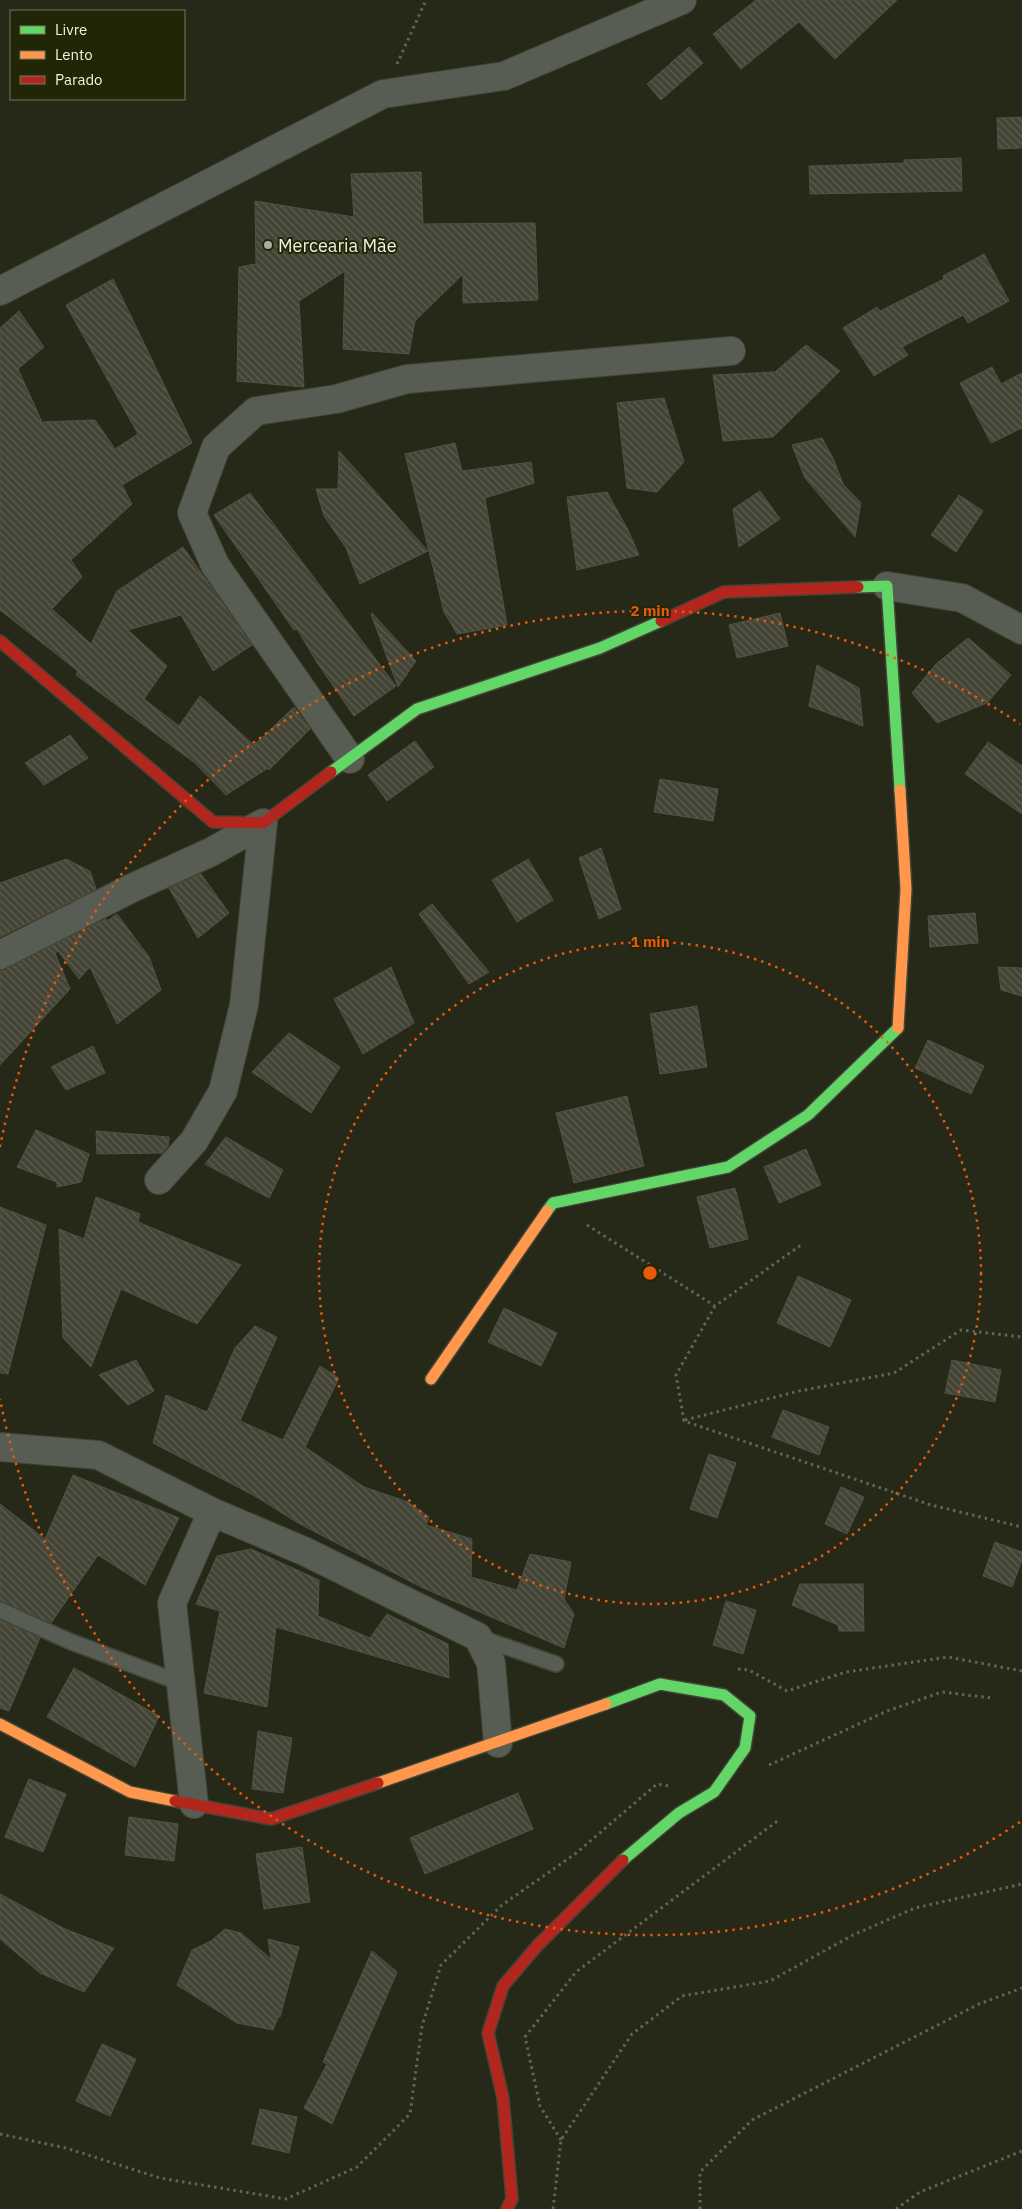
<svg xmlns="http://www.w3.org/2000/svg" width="1022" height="2209" viewBox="0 0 1022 2209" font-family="'IBM Plex Sans',sans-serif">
<defs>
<pattern id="building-back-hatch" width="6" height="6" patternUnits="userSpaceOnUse" patternTransform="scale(1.25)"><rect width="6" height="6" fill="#434435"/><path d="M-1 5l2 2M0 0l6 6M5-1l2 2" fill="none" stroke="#5e5f52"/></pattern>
</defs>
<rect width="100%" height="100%" fill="#262918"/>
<!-- building -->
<path fill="url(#building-back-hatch)" stroke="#515243" d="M756 0H897L835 59 799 22 741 69 713 34Z
M689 47 703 63 661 100 647 84Z
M1022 117V148L998 149 997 118Z
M961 158 962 191 810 194 809 166 904 163V160Z
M421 172 423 224 535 223 538 300 463 303V274L415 321 409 354 343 349 345 271 299 301 304 387 237 381 239 267 256 264 255 201 354 217 351 174Z
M984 254 1009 301 968 323 963 315 902 347 908 355 874 376 843 328 877 307 880 311 944 279 943 276Z
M113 279 192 443 122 485 132 504 71 560 82 577 52 609 91 644 117 591 183 547 252 645 213 671 181 615 128 630 167 666 144 699 179 726 200 696 256 747 254 745 294 707 310 729 269 770 268 768 226 795 195 763 76 675 78 671 0 610V328L19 311 44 347 18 369 42 422 95 420 115 449 138 434 66 305Z
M806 345 840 371 773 437 723 441 713 375 775 372Z
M992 367 1001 384 1022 373V428L991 443 960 383Z
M664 398 684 462 657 492 627 488 617 403Z
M822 438 833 458 843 484 861 503 855 537 805 478 792 445Z
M455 443 462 471 531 462 534 483 485 498 507 625 457 634 444 612 405 454Z
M339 451 428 551 360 584 346 548 324 516 316 489H338Z
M760 491 780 519 739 547 733 509Z
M607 492 628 530 639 555 577 570 567 497Z
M250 493 396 686 354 716 316 661 297 629 294 630 214 515Z
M959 495 983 511 956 552 931 535Z
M372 613 416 661 398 687 371 614Z
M780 613 788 646 737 658 729 625Z
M968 638 1011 675 987 703 937 723 912 693 936 664Z
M817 665 859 688 863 726 809 706Z
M70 735 88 758 44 785 25 763Z
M415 741 434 767 387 801 368 775Z
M988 742 1022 766V814L965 774Z
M660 779 718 789 713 821 654 812Z
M601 848 621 909 599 919 579 858Z
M66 859 90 871 96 889 0 937V883Z
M528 859 553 900 517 922 492 880Z
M201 874 229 913 198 938 169 888Z
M432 904 489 972 469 984 419 914Z
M975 913 978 943 930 947 928 916Z
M117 914 149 957 161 990 117 1024 90 967 79 979 58 951 55 953 70 989 0 1065V970L106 919 107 921Z
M391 967 414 1023 363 1054 334 999Z
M998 967 1022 968V996L1001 990Z
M697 1006 707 1067 660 1074 650 1014Z
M289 1033 340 1067 311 1113 252 1072Z
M928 1040 984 1066 971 1094 915 1068Z
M93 1046 105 1073 66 1090 51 1067Z
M627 1096 644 1166 574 1183 556 1113Z
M36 1130 89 1154 81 1182 57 1187V1182L17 1167Z
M96 1131 169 1137 168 1146 162 1153 97 1154Z
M226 1137 283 1170 269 1198 205 1164Z
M806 1149 821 1185 779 1203 764 1167Z
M735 1188 748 1239 710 1248 697 1197Z
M96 1197 140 1214 138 1222 241 1265 197 1324 121 1289 91 1367 63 1338 59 1229 84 1239Z
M0 1207 46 1225 8 1374 0 1373Z
M798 1276 851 1300 830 1347 777 1323Z
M504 1308 557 1333 541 1366 488 1342Z
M255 1326 277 1337 240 1421 283 1440 320 1366 339 1378 305 1447 364 1487 408 1502 429 1517 426 1525 472 1539 471 1577 517 1590 530 1554 571 1562 564 1599 574 1614 564 1648 423 1588 298 1523 255 1496 153 1443 166 1395 207 1412 235 1348Z
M136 1360 154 1391 128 1405 99 1375Z
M952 1360 1001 1370 995 1402 945 1393Z
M783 1410 829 1427 819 1455 772 1437Z
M709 1454 736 1463 717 1518 690 1509Z
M73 1475 179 1518 145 1585 98 1555 51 1623 0 1601V1504L45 1539Z
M841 1487 864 1497 847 1534 825 1524Z
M995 1542 1022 1552V1560L1012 1587 983 1576Z
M251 1549 319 1580 318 1616 370 1638 387 1614 448 1644 449 1678 276 1627 267 1707 204 1693 220 1611 196 1604 217 1556Z
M800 1584H863L864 1631H839L838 1625 792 1605Z
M726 1601 756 1610 743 1654 713 1645Z
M0 1620 40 1638 9 1711 0 1708Z
M74 1668 159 1716 135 1767 47 1717Z
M258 1731 292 1738 283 1793 252 1789Z
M29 1779 66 1794 43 1852 5 1837Z
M518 1793 533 1829 425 1874 410 1838Z
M129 1817 178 1824 174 1861 125 1855Z
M302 1847 310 1902 264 1909 256 1854Z
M0 1894 65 1929 114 1948 84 1992 40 1973 0 1939Z
M225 1929 241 1933 271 1959 268 1939 299 1947 280 2017 279 2015 273 2030 237 2023 177 1985 192 1950 211 1941Z
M372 1951 397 1972 332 2124 304 2108 327 2064 323 2062Z
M102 2044 136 2059 110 2116 76 2101Z
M260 2109 297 2117 289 2153 252 2144Z"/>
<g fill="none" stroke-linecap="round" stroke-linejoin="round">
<defs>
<path id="lane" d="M0 1610 69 1641 181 1683
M478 1637 556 1664"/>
<path id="street" d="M0 291 383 94 504 76 682 0
M887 586 962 598 1022 630
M350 759 215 565 192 513 216 447 256 411 336 399 407 379 731 351
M0 955 132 888 211 852 263 823
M159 1180 194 1141 223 1091 244 1005 263 823
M0 1447 98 1455 212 1512 172 1603 194 1804
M212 1512 306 1552 478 1637 491 1663 498 1743"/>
<path id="fast" d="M858 587 887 586 900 790
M331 772 417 709 600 648 661 621
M547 1211 553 1203 728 1167 808 1115 898 1028
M606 1704 660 1684 724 1695 750 1716 745 1748 714 1792 679 1813 623 1860"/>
<path id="slow" d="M898 1028 906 889 900 790
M431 1379 547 1211
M0 1724 130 1792 175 1801
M378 1783 606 1704"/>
<path id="jam" d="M661 621 724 592 858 587
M0 641 213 822 263 823 331 772
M175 1801 271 1819 378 1783
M507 2209 512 2199 503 2098 488 2033 503 1986 537 1946 623 1860"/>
</defs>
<!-- lane casing -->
<use href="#lane" stroke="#414436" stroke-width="18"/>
<!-- street casing -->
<use href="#street" stroke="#414436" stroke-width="30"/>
<!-- fast casing -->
<use href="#fast" stroke="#414436" stroke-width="14"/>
<!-- slow casing -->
<use href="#slow" stroke="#414436" stroke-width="14"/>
<!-- jam casing -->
<use href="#jam" stroke="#414436" stroke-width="14"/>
<!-- path -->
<path stroke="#60655a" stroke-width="3" stroke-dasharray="2.5 4" stroke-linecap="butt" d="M397 64 426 0
M587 1225 715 1306 801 1245
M715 1306 676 1375 684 1421 931 1505 1022 1527
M685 1420 799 1391 894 1373 961 1330 1022 1337
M738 1669 749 1670 787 1691 846 1672 948 1657 1022 1671
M769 1765 887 1711 942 1692 992 1698
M0 2134 66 2148 160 2178 286 2199 357 2167 410 2114 422 2026 441 1965 502 1905 575 1854 657 1784 669 1786
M561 2140 540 2106 525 2037 576 1972 780 1819
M553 2209 561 2140 632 2034 682 1996 770 1981 853 1935 915 1908 1022 1884
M700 2209V2172L752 2120 979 2004 1022 1988
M896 2209 920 2192 1022 2151"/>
<!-- lane -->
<use href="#lane" stroke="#575d52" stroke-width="15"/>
<!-- street -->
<use href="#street" stroke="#575d52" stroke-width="28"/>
<!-- fast -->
<use href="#fast" stroke="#63d668" stroke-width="11"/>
<!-- slow -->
<use href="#slow" stroke="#ff974d" stroke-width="11"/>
<!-- jam -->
<use href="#jam" stroke="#b3261e" stroke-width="11"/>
</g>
<!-- distance rings -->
<g fill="none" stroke="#e8590c" stroke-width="2.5" stroke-dasharray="2.5 5">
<circle cx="650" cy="1273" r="331"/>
<path d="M1020 1822A662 662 0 0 1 0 1399M0 1147A662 662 0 0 1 1020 724"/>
</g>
<!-- markers -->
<circle fill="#a8ac9b" stroke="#212607" stroke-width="2" cx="268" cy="245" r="5"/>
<g text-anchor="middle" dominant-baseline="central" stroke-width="4" stroke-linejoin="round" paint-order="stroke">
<!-- poi labels -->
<g font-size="18" fill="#eef3e1" stroke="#212607" text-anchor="start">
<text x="278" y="245">Mercearia Mãe</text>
</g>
</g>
<circle cx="650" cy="1273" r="8" fill="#e8590c" stroke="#212607" stroke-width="2.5"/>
<g font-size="15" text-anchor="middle" font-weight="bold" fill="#e8590c" stroke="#212607" stroke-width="4" stroke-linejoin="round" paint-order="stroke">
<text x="650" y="616">2 min</text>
<text x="650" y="947">1 min</text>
</g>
<!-- legend -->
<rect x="10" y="10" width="175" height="90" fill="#212607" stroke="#73785e"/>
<rect x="20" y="26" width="25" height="8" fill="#63d668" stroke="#73785e"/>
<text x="55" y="35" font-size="15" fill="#eef3e1">Livre</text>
<rect x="20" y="51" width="25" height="8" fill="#ff974d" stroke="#73785e"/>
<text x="55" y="60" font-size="15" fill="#eef3e1">Lento</text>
<rect x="20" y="76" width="25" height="8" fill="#b3261e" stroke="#73785e"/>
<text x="55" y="85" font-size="15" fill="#eef3e1">Parado</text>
</svg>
